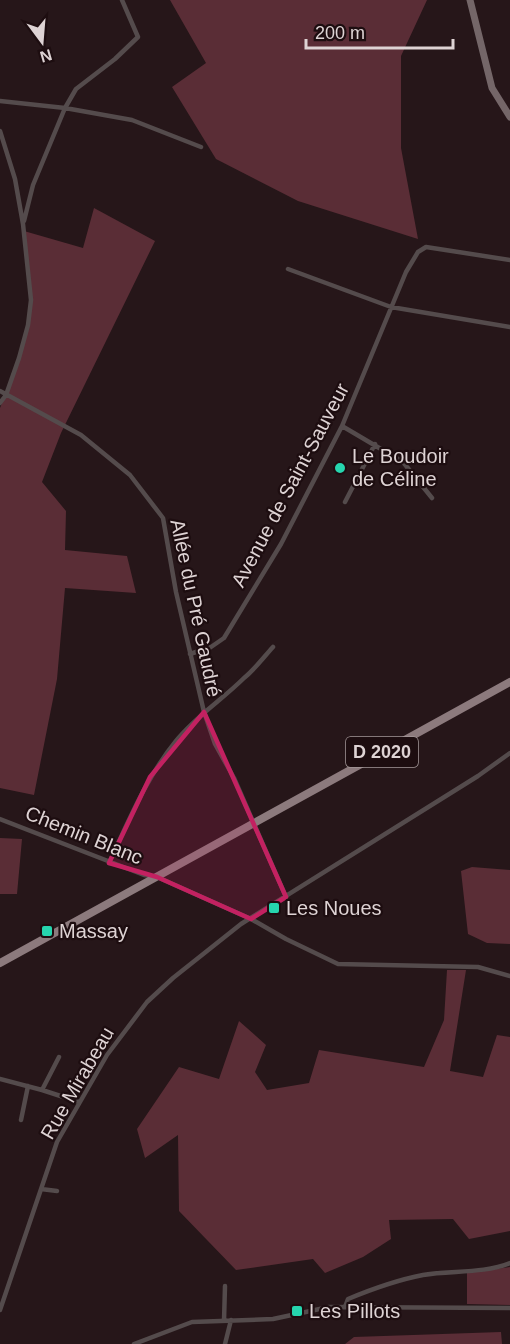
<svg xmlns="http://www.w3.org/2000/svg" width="510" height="1344" viewBox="0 0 510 1344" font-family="Helvetica,sans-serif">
<rect width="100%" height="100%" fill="#261619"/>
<!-- green -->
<path fill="#5a2d36" d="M170 0H427L401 56V148L418 239 298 201 216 159 172 87 206 63Z
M94 208 155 241 61 433 42 482 66 511 65 550 127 556 136 593 65 588 57 679 34 795 0 788V408C14 375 30 337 30 301 30 278 26 254 24 231L83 248Z
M0 838 22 839 17 894H0Z
M472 867 510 870V944L487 943 468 934 461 871Z
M447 970H466L450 1071 483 1077 497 1035 510 1037V1231L469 1239 453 1219 389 1220 391 1239 363 1257 325 1273 313 1259 236 1270 179 1211 178 1135 145 1158 137 1129 179 1067 219 1079 239 1021 266 1045 255 1072 267 1090 309 1083 319 1050 424 1067 444 1020Z
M510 1267V1305L467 1304V1273Z
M501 1332 502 1344H345L354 1337Z"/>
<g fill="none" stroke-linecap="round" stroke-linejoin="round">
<!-- street -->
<path stroke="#544b4c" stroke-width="4.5" d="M0 101 65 108 132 120 201 147
M0 131 15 179 23 224 31 300 28 325 19 358 6 395 0 403
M24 221 33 185 65 108 76 89 115 59 138 37 122 0
M288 269 391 307 510 327
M0 391 81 435 130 475 163 518 176 592 204 712 215 744 234 778 286 897
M342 426 403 462 432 498
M345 502 375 444
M190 654 211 647 224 638 281 544 342 426 406 272 418 252 426 247 510 260
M0 819 144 875 157 877 251 919 286 939 338 964 478 967 510 976
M109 863C129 820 146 778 176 741 196 716 222 700 244 678 255 669 263 658 273 647
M0 1079 42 1090 79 1102
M42 1090 59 1057
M21 1120 28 1086
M41 1189 57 1191
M345 1307 348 1299C372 1289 397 1280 423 1275 451 1270 483 1274 510 1263
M0 1310 57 1142 107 1055 147 1002 173 978 241 924 478 776 510 753
M224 1321 225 1286
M134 1344 192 1322 273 1319 329 1307 510 1308
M225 1344 231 1320"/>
<!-- secondary -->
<path stroke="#746668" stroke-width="7" d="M470 0 492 88 510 117"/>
<!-- primary -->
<path stroke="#8c7a7d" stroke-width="8" d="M0 963 510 682"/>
</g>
<!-- marked area -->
<path fill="#c32161" fill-opacity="0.2" stroke="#c32161" stroke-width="4.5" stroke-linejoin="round" d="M204 712 286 897 251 919 157 877 109 863 150 777Z"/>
<!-- markers -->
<g fill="#26d5ae" stroke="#1d0d10" stroke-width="2">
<circle cx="340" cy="468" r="6"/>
<rect x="268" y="902" width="12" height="12" rx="3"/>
<rect x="41" y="925" width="12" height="12" rx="3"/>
<rect x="291" y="1305" width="12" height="12" rx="3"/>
</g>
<g text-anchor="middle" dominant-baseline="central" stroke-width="4.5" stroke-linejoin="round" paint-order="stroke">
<!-- shield labels -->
<rect fill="#1d0d10" stroke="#a49899" stroke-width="1.5" x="346" y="737" width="72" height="30" rx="4.5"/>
<g font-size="18" font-weight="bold" fill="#ded3d4">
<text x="382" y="752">D 2020</text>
</g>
<!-- poi labels -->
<g font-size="20" fill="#ded3d4" stroke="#1d0d10" text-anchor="start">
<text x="352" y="456">Le Boudoir<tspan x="352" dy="23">de Céline</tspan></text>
<text x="286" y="908">Les Noues</text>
<text x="59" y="931">Massay</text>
<text x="309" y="1311">Les Pillots</text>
</g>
<!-- street labels -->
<g font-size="20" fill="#ded3d4" stroke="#1d0d10">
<text transform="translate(290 485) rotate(-62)">Avenue de Saint-Sauveur</text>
<text transform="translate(196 608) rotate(78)">Allée du Pré Gaudré</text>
<text transform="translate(84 835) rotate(22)">Chemin Blanc</text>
<text transform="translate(77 1083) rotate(-60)">Rue Mirabeau</text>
</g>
</g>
<!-- north arrow -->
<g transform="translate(42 42) rotate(164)" stroke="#1d0d10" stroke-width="4.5" paint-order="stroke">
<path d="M0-4.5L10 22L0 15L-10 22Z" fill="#ded3d4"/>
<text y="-9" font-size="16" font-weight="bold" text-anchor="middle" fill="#ded3d4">N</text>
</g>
<!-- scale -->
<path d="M306 39v9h147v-9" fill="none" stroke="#ded3d4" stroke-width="3"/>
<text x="315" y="39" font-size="18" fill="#ded3d4" stroke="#1d0d10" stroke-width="4.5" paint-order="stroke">200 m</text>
</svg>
